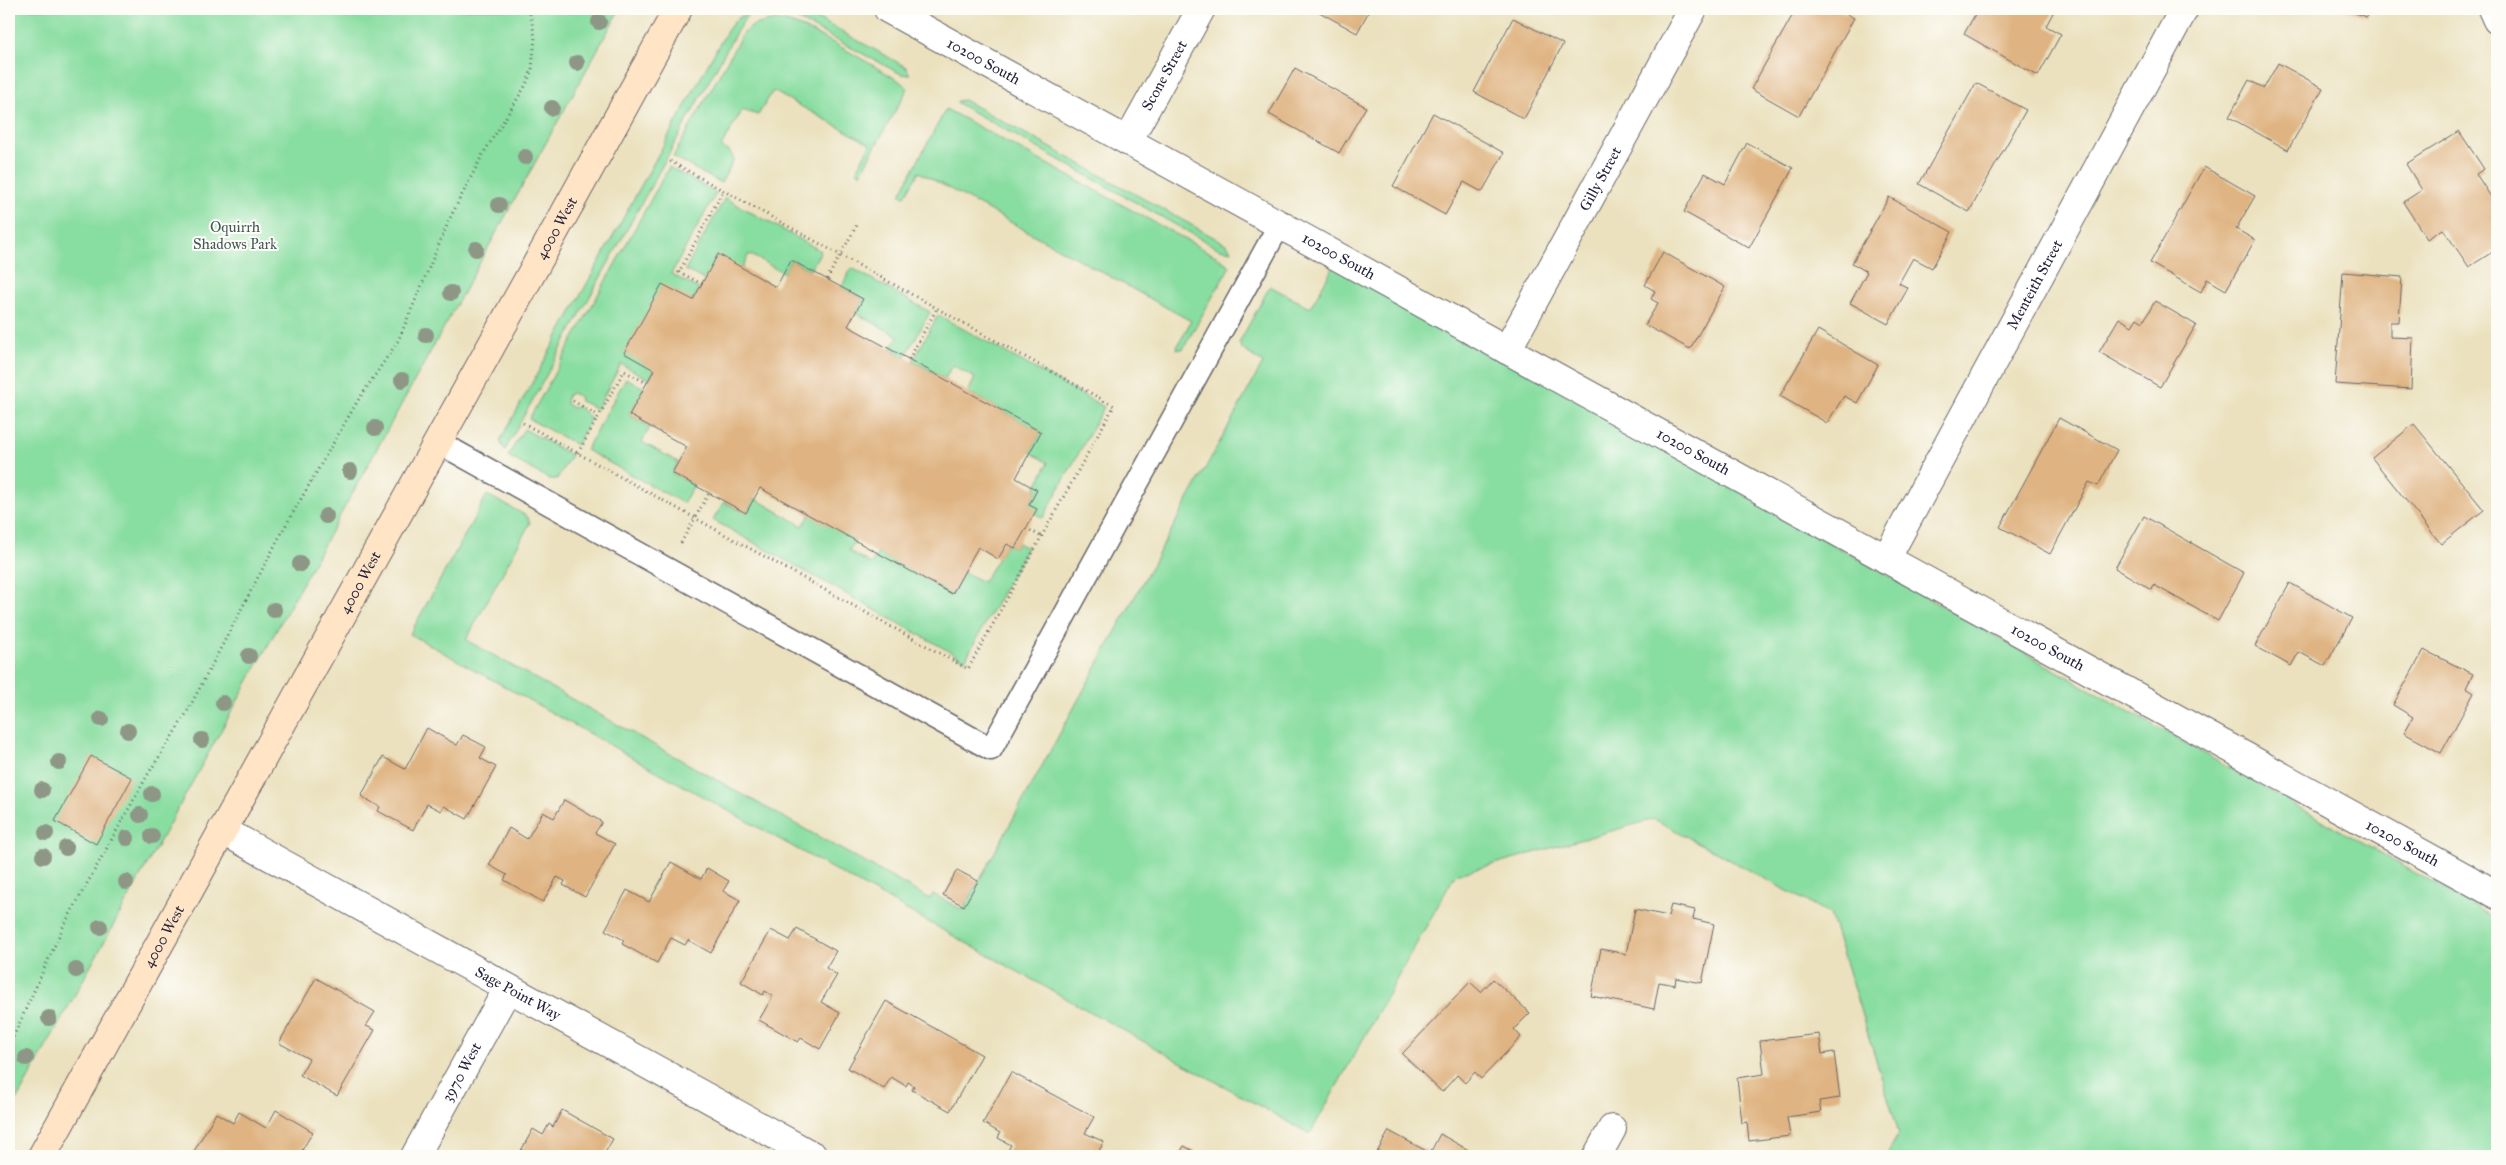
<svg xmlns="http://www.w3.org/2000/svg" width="2506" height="1165" viewBox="0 0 2506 1165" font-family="'IM FELL Great Primer',serif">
<rect width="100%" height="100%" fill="#fdfcf7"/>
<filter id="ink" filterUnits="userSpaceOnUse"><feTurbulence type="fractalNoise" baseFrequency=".02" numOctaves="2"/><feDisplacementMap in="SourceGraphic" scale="10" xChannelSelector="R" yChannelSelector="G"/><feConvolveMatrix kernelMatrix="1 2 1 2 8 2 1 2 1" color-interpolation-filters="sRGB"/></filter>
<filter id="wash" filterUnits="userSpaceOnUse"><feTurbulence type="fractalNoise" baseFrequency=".0096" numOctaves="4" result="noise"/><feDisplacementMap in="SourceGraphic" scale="20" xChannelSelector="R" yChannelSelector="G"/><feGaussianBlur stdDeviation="1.12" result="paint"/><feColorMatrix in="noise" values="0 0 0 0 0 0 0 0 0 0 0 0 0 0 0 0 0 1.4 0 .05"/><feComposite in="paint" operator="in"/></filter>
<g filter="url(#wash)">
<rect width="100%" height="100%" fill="#ebe1be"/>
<!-- green -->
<path fill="#88dda0" stroke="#55806e" d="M9 9H620L9 1114Z
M778 9H797L804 11 906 67 910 75 901 74Z
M749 12 734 36 505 450 500 441 716 50C725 35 732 18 749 12Z
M774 20C801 20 871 65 898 80L908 88 860 174 857 170 870 144 773 91 758 115 742 110 721 147 729 151 734 159 721 183 673 157 743 33 754 25Z
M964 100 1226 244 1232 251 1219 249 957 103V101Z
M946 109 1216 256 1230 266 1183 349H1176L1191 321 919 172 905 196H901V192Z
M669 167 716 193 671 274 699 289 649 379 621 364 597 409 580 401 579 396 571 393 567 396 566 404 573 408 577 406 591 418 577 445 529 419Z
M725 198 821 251 810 270 791 260 784 273 749 254 742 268 704 280 685 270Z
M1335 264 2497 919V1156H1886L1899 1133 1830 914 1654 819 1455 875 1310 1134 410 634 487 495 527 516 530 523 466 640 930 899 933 894 963 910 1263 363 1242 349 1239 343 1270 286 1310 308Z
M852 268 930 312 905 357 891 349 898 336 855 313 863 299 841 287Z
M938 315 1104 407 1043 518 1034 513 1029 505 1037 490 1035 488 1048 463 1030 452 1041 432 968 392 975 378 952 365 945 379 913 361Z
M626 378 644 388 629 415 650 427 642 442 678 462 672 473 694 485 683 503 586 450Z
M524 429 571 455 557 479H549L508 456Z
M754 498 803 526 810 515 855 540 849 551 871 564 878 553 952 594 964 572 983 582 1007 544 1015 548 1018 543 1027 548 965 660 713 520 724 502 746 513Z"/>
<g id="blocks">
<!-- building -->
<path fill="#dfb482" d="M1314 9H1370L1357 33Z
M1796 9H1837L1854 18 1799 116 1751 89Z
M1978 9H2055L2046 26 2061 34 2038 76 1964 34Z
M2343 9H2370L2367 17Z
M1513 18 1563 44 1524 119 1474 92Z
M2278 63 2323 88 2288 150 2229 117 2249 80 2264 88Z
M1295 68 1366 107 1339 153 1269 114Z
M1976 83 2026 110 1969 212 1919 184Z
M1433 113 1504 153 1482 192 1464 182 1445 215 1393 186Z
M2459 131 2484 169 2476 174 2497 206V249L2469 267 2443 229 2427 239 2403 202 2422 190 2406 164Z
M1747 143 1793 168 1749 248 1684 212 1705 173 1725 184Z
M2204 167 2255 196 2236 229 2255 240 2226 290 2207 279 2201 292 2150 263Z
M1889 197 1952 232 1932 268 1913 258 1899 283 1908 288 1888 324 1850 303 1867 272 1852 263Z
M1663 252 1725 287 1690 349 1645 325 1658 303 1651 299 1655 291 1645 285Z
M718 254 776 287 791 260 863 299 848 326 1041 432 1016 478 1037 490 1029 505 1037 509 1015 548 1007 544 998 559 978 547 952 594 760 488 746 513 672 473 687 447 629 415 654 370 624 353 662 284 693 300Z
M2343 272 2402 277 2399 322H2390V337L2413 338 2411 389 2335 384Z
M2155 301 2196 325 2160 387 2099 352 2119 318 2132 326 2137 318 2143 322Z
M1818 330 1878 365 1857 403 1844 396 1827 423 1780 396Z
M2059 418 2117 450 2098 486 2089 482 2050 554 2000 527Z
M2414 424 2484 510 2441 544 2372 458Z
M2144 516 2244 573 2218 621 2154 585 2152 590 2115 568Z
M2290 583 2352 618 2325 666 2299 652 2291 666 2255 646Z
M2424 650 2473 674 2466 688 2474 693 2441 753 2404 733 2413 717 2393 705Z
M427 728 457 745 463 735 486 747 480 758 496 767 467 819 444 806 441 811 427 804 413 830 378 811 380 807 361 796 383 757 405 769Z
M91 756 132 778 96 844 55 821Z
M564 800 602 822 595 833 615 844 585 897 563 885 565 881 557 877 543 902 504 880 507 875 489 865 509 828 527 839 543 812 554 818Z
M671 862 701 879 707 868 729 881 723 891 740 900 711 953 688 940 685 945 671 938 657 963 622 944 624 940 605 930 627 890 649 902Z
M957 870 978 881 964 906 943 895Z
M1671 905 1695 910 1693 919 1714 924 1702 983 1676 978 1675 985 1659 982 1654 1009 1591 996 1601 949 1626 954 1635 909 1668 916Z
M797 929 836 951 826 968 837 975 821 1002 840 1013 820 1049 801 1038 798 1042 759 1020 773 996 765 991 763 995 741 982 771 930 790 940Z
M316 978 375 1012 366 1026 375 1030 337 1096 300 1075 309 1059 279 1043Z
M1493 979 1530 1013 1514 1029 1521 1037 1481 1079 1475 1072 1465 1083 1457 1075 1442 1092 1402 1054 1470 982 1481 992Z
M886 1001 982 1055 950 1111 912 1090 914 1086 908 1082 906 1086 891 1077 884 1089 848 1068Z
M1819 1034 1822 1054 1834 1052 1840 1098 1819 1101 1821 1112 1787 1117 1790 1136 1749 1141 1747 1122 1742 1123 1737 1078 1764 1074 1760 1041Z
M1011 1072 1094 1117 1085 1133 1104 1142 1096 1156H1011L1006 1154 1011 1145 998 1138 1000 1133 983 1123Z
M276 1110 313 1132 302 1150 307 1152 304 1156H199L193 1153 216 1113 233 1123 239 1112 266 1128Z
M562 1110 613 1139 603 1156H518L533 1129 543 1135 549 1124 553 1127Z
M1389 1131 1430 1153 1440 1134 1479 1156H1375Z
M1184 1146 1203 1156H1178Z"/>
</g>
</g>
<g filter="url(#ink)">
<use href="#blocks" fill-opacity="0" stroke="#686569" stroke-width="1"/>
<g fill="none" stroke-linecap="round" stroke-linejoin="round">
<defs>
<path id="service" d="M438 442 991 749 1281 222"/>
<g id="minor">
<path id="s1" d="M888 9C1425 302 1960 600 2497 895"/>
<path d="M2492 9 2497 20"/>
<path id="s2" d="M1128 141 1201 9"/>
<path id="s3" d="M1507 350 1693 9"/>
<path id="s4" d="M1886 559 2184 9"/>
<path id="s5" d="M222 830 813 1156"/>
<path id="s6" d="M415 1156 508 988"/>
<path d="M1597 1156 1612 1129"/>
</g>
<g id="secondary">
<path id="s7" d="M42 1156 678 9"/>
</g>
</defs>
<!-- service casing -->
<use href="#service" stroke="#686569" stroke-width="25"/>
<!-- minor casing -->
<use href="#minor" stroke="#686569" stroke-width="30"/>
<!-- secondary casing -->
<use href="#secondary" stroke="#686569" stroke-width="30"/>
<!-- path -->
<path stroke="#686569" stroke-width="3" stroke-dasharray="1 4" stroke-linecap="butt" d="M827 279 858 223
M702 284 679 272 723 191
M909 359 937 308
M573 401 599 416
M523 423 968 669 1114 406 668 160
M578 453 624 371 647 383
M1026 528 1042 537
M681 543 709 493
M9 1046 64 925 147 776 186 714 283 530 357 402 398 341 451 216 483 154 526 85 532 69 535 37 529 9"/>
<!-- service -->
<use href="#service" stroke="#fff" stroke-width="22"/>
<!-- minor -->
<use href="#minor" stroke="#fff" stroke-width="28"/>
<!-- secondary -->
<use href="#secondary" stroke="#ffe4c6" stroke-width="28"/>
</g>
<!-- trees -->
<g fill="#8e9786">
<circle cx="599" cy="22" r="8"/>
<circle cx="577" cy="63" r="8"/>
<circle cx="552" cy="108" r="8"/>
<circle cx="525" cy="157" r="8"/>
<circle cx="499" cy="205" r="8"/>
<circle cx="476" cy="249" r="8"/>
<circle cx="451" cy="293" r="8"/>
<circle cx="426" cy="335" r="8"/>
<circle cx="402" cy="380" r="8"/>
<circle cx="375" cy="428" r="8"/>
<circle cx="350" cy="471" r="8"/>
<circle cx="326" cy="516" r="8"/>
<circle cx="300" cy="564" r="8"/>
<circle cx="274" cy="610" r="8"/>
<circle cx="249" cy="656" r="8"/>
<circle cx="223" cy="703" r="8"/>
<circle cx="101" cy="719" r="8"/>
<circle cx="128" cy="731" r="8"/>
<circle cx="202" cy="740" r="8"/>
<circle cx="59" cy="762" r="8"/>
<circle cx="42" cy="790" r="8"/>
<circle cx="152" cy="794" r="8"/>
<circle cx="140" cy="815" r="8"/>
<circle cx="46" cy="833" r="8"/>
<circle cx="152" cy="836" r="8"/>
<circle cx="127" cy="838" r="8"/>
<circle cx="66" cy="848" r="8"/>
<circle cx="43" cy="856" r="8"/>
<circle cx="126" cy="882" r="8"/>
<circle cx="100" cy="927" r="8"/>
<circle cx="76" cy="970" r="8"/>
<circle cx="49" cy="1018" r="8"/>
<circle cx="26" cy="1058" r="8"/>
</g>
</g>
<g text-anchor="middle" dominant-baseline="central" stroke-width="4" stroke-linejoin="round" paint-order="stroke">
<!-- street labels -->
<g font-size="15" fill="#22223b" stroke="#fdfcf7">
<text stroke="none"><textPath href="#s1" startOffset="109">10200 South</textPath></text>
<text stroke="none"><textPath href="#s2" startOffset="75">Scone Street</textPath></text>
<text stroke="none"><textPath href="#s3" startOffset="195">Gilly Street</textPath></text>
<text stroke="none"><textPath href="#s7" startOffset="1061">4000 West</textPath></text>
<text stroke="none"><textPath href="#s1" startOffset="514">10200 South</textPath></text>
<text stroke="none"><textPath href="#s4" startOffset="312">Menteith Street</textPath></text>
<text stroke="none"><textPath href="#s1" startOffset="919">10200 South</textPath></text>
<text stroke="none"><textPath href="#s7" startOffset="656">4000 West</textPath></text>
<text stroke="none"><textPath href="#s1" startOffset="1324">10200 South</textPath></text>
<text stroke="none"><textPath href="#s1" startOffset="1729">10200 South</textPath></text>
<text stroke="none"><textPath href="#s7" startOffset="251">4000 West</textPath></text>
<text stroke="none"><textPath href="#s5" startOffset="338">Sage Point Way</textPath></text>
<text stroke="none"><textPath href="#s6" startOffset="96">3970 West</textPath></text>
</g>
<!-- park labels -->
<g font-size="15" fill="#415a59" stroke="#fdfcf7">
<text x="235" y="227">Oquirrh<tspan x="235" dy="17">Shadows Park</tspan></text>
</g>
</g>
<!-- margin -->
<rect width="2506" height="1165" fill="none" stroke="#fdfcf7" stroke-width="30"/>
</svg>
